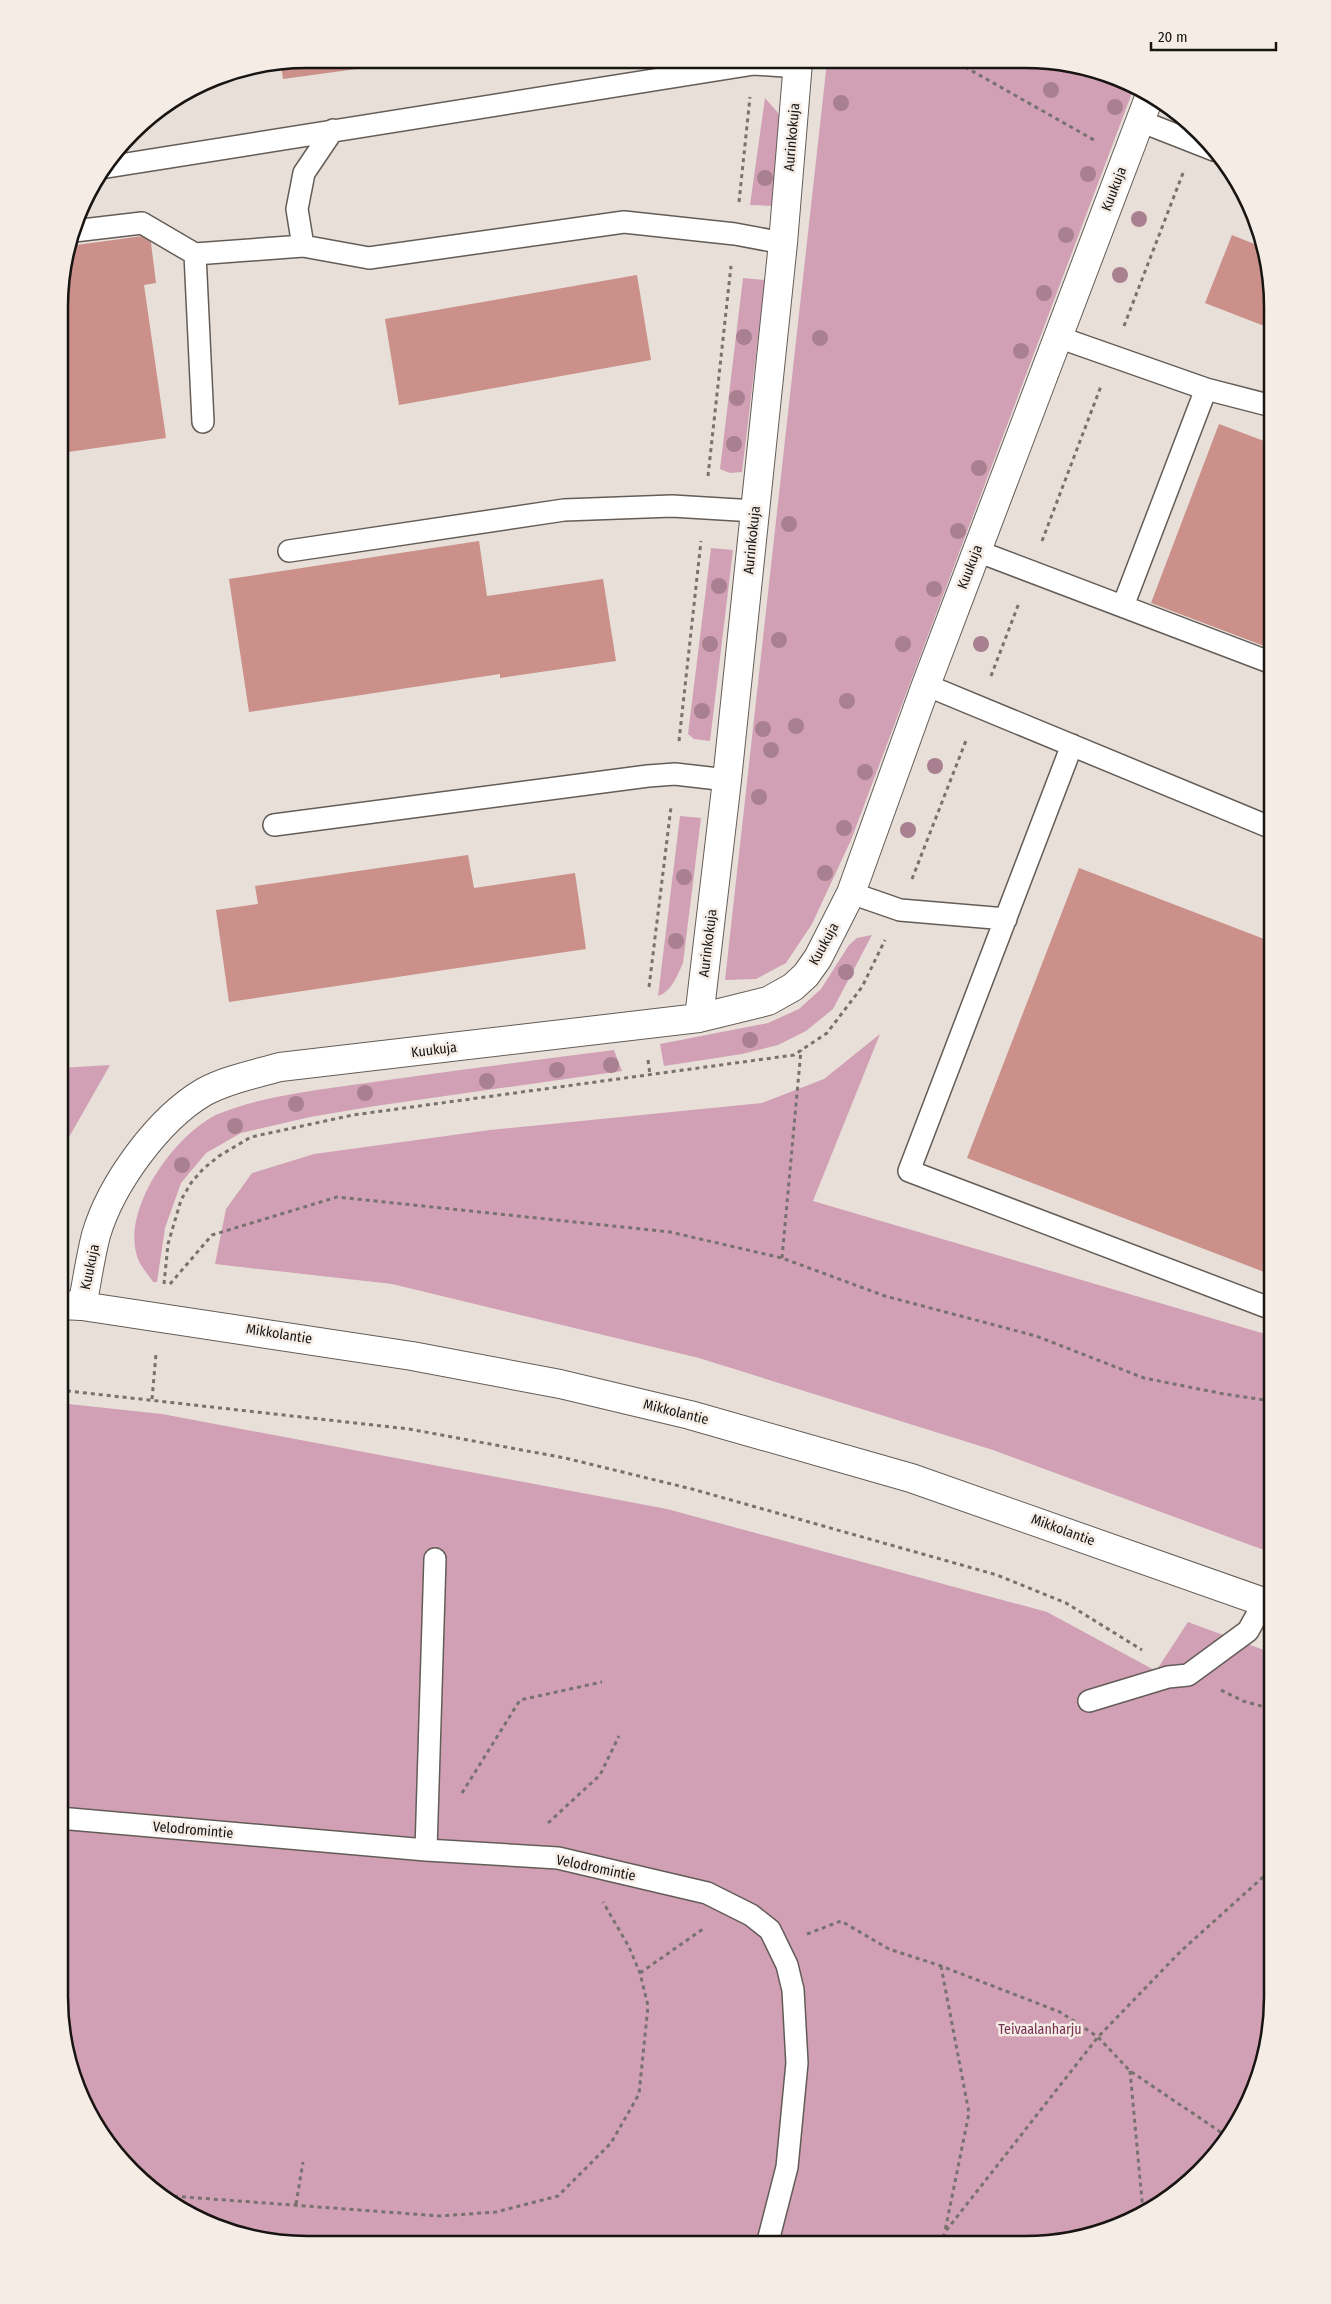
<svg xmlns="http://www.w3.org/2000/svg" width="1331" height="2304" viewBox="0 0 1331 2304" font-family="'Fira Sans Condensed',sans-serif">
<rect width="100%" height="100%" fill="#e7dfd8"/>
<!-- green -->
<path fill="#d1a0b5" d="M827 62 1072 63 1135 85 851 840 812 924 786 963 756 979 725 980Z
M765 98 779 114 782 138 773 206 750 205Z
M743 278 765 280 742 472 730 473 720 469Z
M711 548 733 550 710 741 694 739 688 734Z
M680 816 701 818 683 963C677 976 672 991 658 996Z
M872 935 833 1009 806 1031 778 1045 742 1054 664 1066 660 1044 768 1023 799 1009 821 989 849 945 857 938Z
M880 1034 813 1201 1272 1336V1553L993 1450 699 1358 392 1284 215 1264 226 1209 252 1173 314 1154 490 1130 762 1103 824 1079Z
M614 1050 622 1071 375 1106 310 1117 241 1133 206 1153 181 1183 165 1228 157 1282H153C148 1274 139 1265 137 1256 122 1208 175 1134 218 1114 262 1095 333 1088 381 1081 459 1070 536 1060 614 1050Z
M110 1065 60 1153V1068Z
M59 1403 162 1414 667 1509 1047 1612 1156 1671 1188 1622 1272 1653V2014L1253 2092 1221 2148 1175 2194 1104 2232 1024 2245 274 2243 212 2226 156 2194 101 2135 72 2077 59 1997Z"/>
<!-- building -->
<path fill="#ca9089" d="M307 59H407L408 62 283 79 281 64Z
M455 60H479V61L456 65Z
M150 235 156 283 144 285 166 438 61 453V379L69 378 61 322V275L69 246Z
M1232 235 1262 247 1272 307V329L1205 303Z
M637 275 651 360 399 405 385 319Z
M1219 424 1272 444V649L1151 603Z
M479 541 487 596 603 579 616 661 500 678V674L249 712 229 579Z
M468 855 474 888 575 873 586 949 229 1002 216 910 258 904 255 886Z
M1079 868 1272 942V1275L967 1158Z"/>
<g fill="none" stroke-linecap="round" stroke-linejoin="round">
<defs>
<path id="lane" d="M1140 121 1214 150
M107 167 754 64 799 67
M74 231 142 223 195 254 303 246 369 258 624 222 735 234 783 243
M303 246 297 209 304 173 333 130
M195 254 203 422
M1058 337 1206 389 1272 406
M289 551 564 510 672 506 755 511
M977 551 1272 663
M1123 606 1206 389
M926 685 1272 828
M1072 745 909 1171 1272 1309
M274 825 648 776 675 774 727 780
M851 893 900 910 1006 919
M1089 1701 1168 1677 1188 1675 1248 1631 1264 1602
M59 1818 426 1850 558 1858 707 1893 751 1915 770 1930 787 1965 793 1990 797 2063 787 2167 767 2245
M426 1850 435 1559"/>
<path id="street" d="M699 1018 727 780 783 243 798 62
M82 1306C87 1282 90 1258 96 1235 111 1184 158 1119 204 1092 226 1080 255 1074 280 1067L699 1018 768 1001 793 987 806 975 818 958 851 893 926 685 1150 95"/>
<path id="secondary" d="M60 1305 82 1306 412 1356 560 1384 690 1415 911 1478 1272 1605"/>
</defs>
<!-- lane casing -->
<use href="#lane" stroke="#645c56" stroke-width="24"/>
<!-- street casing -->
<use href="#street" stroke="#645c56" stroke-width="30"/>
<!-- secondary casing -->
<use href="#secondary" stroke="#645c56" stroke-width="30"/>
<!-- path -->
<path stroke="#77726d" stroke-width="3" stroke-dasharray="4 4" stroke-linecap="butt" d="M958 63 1094 140
M739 202 750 97
M1124 326 1183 173
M708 476 731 266
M1042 541 1101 386
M991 676 1019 603
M679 741 701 541
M912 879 967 738
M649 987 671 807
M648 1060 650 1075
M782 1258 801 1050
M164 1284 168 1244 181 1200 191 1183 203 1169 219 1156 251 1137 353 1115 794 1055 827 1033 862 987 885 940
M170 1284 212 1235 337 1197 670 1232 782 1258 885 1296 1036 1336 1144 1378 1224 1394 1272 1401
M59 1390 409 1429 565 1458 692 1489 997 1575 1066 1603 1142 1650
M152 1399 156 1354
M1221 1690 1243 1701 1272 1709
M462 1793 520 1700 602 1682
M548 1823 600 1775 619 1736
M807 1934 841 1921 889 1949 941 1966 1060 2012 1098 2037 1130 2071 1228 2137
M941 1966 969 2113 945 2231
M640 1973 703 1929
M1130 2071 1143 2211
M158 2195 440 2216 496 2212 558 2196 611 2143 639 2094 648 2006 640 1973 629 1947 603 1902
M296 2204 303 2162
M940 2245 945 2232 1098 2037 1181 1951 1272 1869"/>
<!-- lane -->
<use href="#lane" stroke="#fff" stroke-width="21"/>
<!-- street -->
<use href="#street" stroke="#fff" stroke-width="28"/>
<!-- secondary -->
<use href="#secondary" stroke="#fff" stroke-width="28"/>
</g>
<!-- trees -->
<g fill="#a8808f">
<circle cx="1051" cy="90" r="8"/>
<circle cx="841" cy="103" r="8"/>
<circle cx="1115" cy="107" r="8"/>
<circle cx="1088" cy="174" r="8"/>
<circle cx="765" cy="178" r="8"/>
<circle cx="1139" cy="219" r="8"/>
<circle cx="1066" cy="235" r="8"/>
<circle cx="1120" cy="275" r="8"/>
<circle cx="1044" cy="293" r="8"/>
<circle cx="744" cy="337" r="8"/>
<circle cx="820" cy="338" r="8"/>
<circle cx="1021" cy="351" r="8"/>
<circle cx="737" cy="398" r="8"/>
<circle cx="734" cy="444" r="8"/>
<circle cx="979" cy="468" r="8"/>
<circle cx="789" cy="524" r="8"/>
<circle cx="958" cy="531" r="8"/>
<circle cx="719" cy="586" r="8"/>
<circle cx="934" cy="589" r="8"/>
<circle cx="779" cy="640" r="8"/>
<circle cx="710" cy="644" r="8"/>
<circle cx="903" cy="644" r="8"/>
<circle cx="981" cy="644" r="8"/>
<circle cx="847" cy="701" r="8"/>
<circle cx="702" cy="711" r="8"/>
<circle cx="796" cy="726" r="8"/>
<circle cx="763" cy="729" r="8"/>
<circle cx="771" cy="750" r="8"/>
<circle cx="935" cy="766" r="8"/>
<circle cx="865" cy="772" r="8"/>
<circle cx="759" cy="797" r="8"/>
<circle cx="844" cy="828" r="8"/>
<circle cx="908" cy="830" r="8"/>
<circle cx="825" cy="873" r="8"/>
<circle cx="684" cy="877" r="8"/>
<circle cx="676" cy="941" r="8"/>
<circle cx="846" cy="972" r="8"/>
<circle cx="750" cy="1040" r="8"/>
<circle cx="611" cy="1065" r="8"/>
<circle cx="557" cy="1070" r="8"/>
<circle cx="487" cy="1081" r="8"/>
<circle cx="365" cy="1093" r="8"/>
<circle cx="296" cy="1104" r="8"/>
<circle cx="235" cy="1126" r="8"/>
<circle cx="182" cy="1165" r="8"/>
</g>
<g text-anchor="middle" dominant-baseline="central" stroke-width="5" stroke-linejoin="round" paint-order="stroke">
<!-- street labels -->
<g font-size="14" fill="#171412" stroke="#f5ece5">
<text transform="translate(792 137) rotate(-85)">Aurinkokuja</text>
<text transform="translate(1114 189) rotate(-69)">Kuukuja</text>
<text transform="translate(752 540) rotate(-84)">Aurinkokuja</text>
<text transform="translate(970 567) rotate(-69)">Kuukuja</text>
<text transform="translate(708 943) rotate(-83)">Aurinkokuja</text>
<text transform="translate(824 944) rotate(-61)">Kuukuja</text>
<text transform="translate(434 1050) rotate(-7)">Kuukuja</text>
<text transform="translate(90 1267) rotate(-78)">Kuukuja</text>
<text transform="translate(279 1334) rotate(9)">Mikkolantie</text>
<text transform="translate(676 1412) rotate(14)">Mikkolantie</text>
<text transform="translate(1063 1530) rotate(20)">Mikkolantie</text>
<text transform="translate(193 1830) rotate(5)">Velodromintie</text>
<text transform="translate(596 1868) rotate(12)">Velodromintie</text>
</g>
<!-- park labels -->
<g font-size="14" fill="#753253" stroke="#f5ece5">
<text x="1040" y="2029">Teivaalanharju</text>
</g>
</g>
<!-- crop -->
<path d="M0 0H1331V2304H0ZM307 68H1025A239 239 0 0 1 1264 307V1997A239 239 0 0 1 1025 2236H307A239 239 0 0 1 68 1997V307A239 239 0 0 1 307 68Z" fill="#f5ece5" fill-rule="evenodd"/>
<path fill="none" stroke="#171412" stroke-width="2.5" d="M307 68H1025A239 239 0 0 1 1264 307V1997A239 239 0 0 1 1025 2236H307A239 239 0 0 1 68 1997V307A239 239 0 0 1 307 68Z"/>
<!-- scale -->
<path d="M1151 42v8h125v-8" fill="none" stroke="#171412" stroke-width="2.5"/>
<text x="1158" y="42" font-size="15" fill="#171412" stroke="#f5ece5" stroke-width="4" paint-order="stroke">20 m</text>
</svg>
